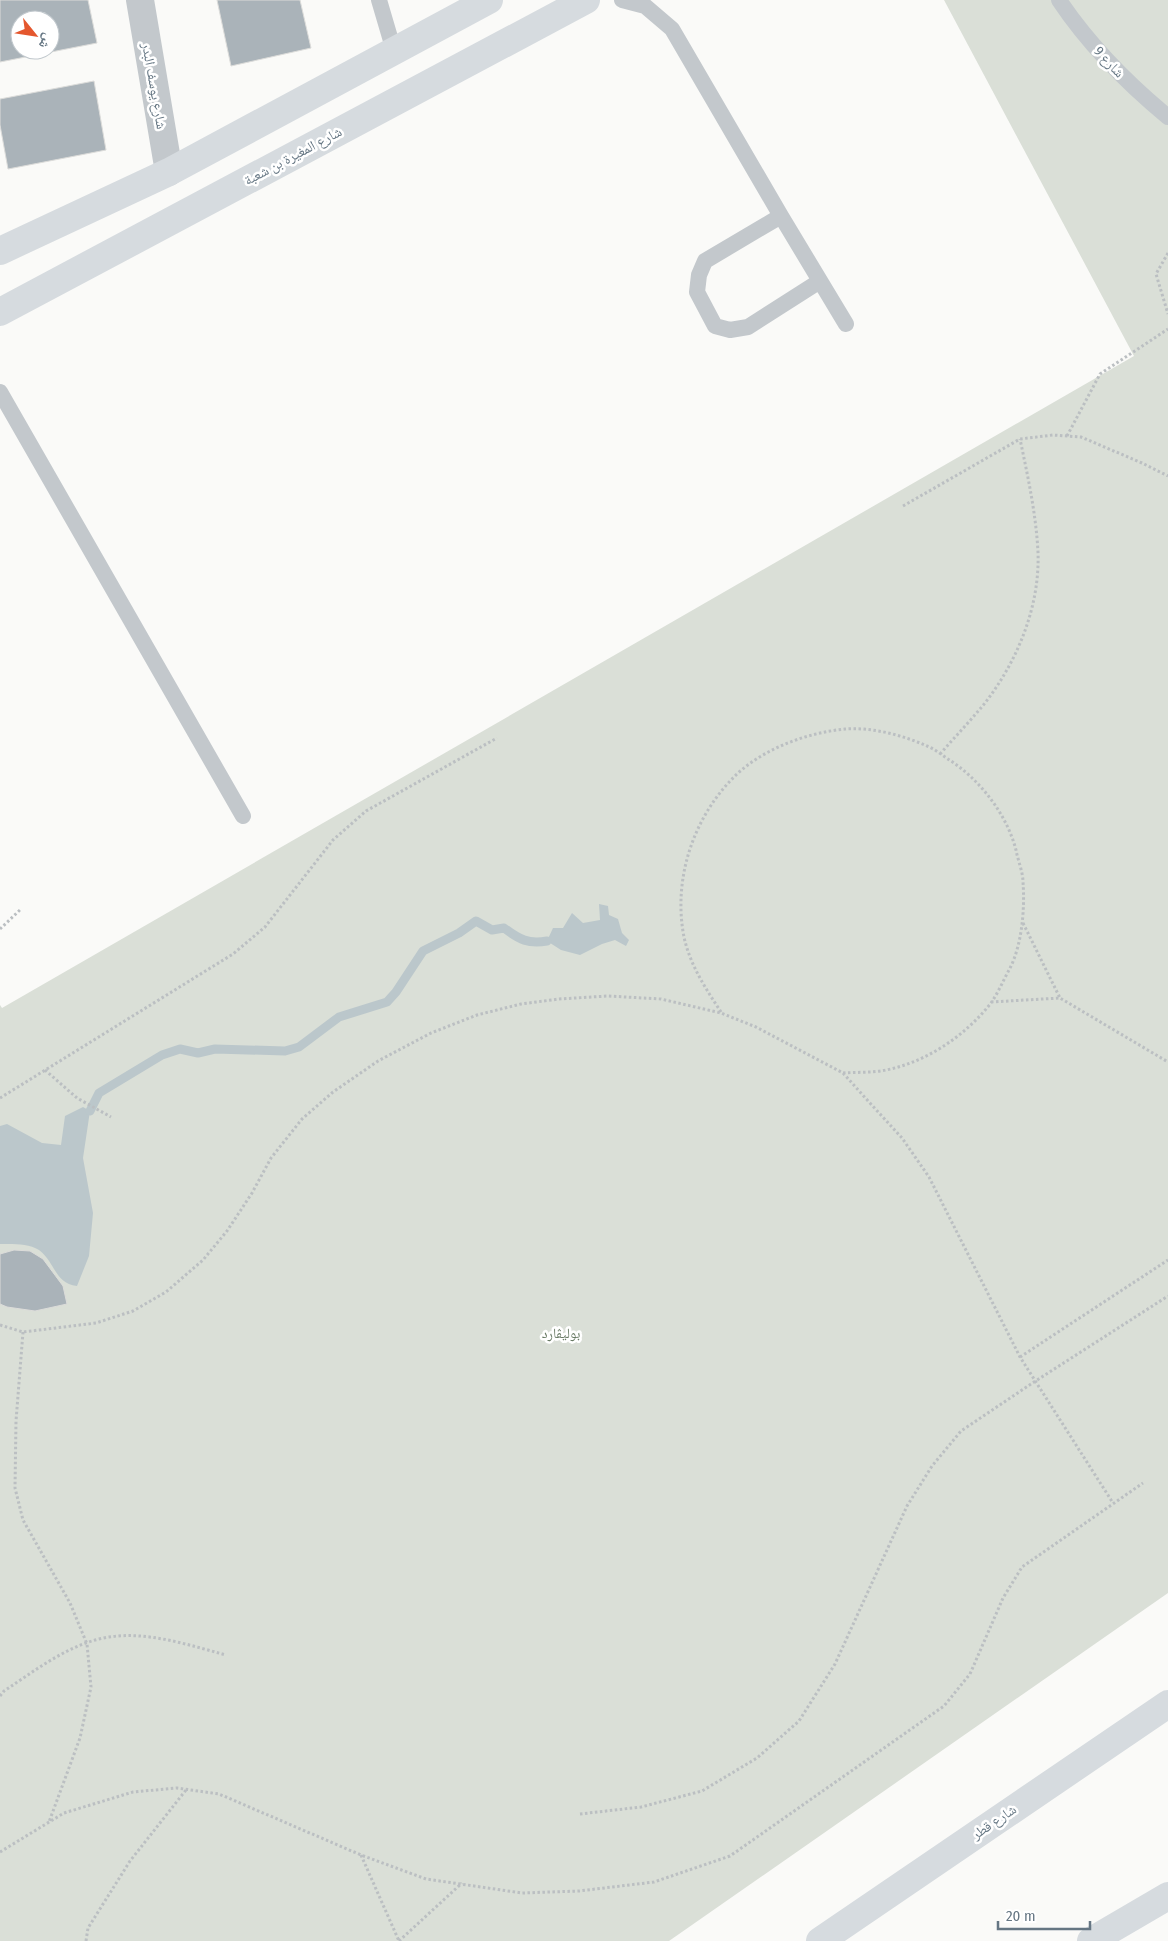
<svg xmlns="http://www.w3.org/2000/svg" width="1168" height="1941" viewBox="0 0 1168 1941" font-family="'Fira Sans Condensed','Noto Naskh Arabic',sans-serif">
<rect width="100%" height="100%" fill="#fafaf8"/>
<!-- green -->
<path fill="#dadfd7" d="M944 0H1168V1593L669 1941H0V1005L2 1008 1134 356Z"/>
<!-- water -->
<path fill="#bbc7cb" d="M599 904 608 906 609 915 618 919 622 933 629 940 626 946 615 940 602 944 580 955 561 950 547 941 553 928H563L572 913 583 923 600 920Z
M83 1107 90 1111 83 1158 93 1213 89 1256 77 1286C54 1283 56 1263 39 1250 28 1243 12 1244 0 1244V1126L7 1124 42 1143 61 1145 65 1116Z"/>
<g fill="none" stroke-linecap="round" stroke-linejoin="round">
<!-- stream -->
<path stroke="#bbc7cb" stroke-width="9" d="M90 1111 99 1093 162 1055 180 1049 198 1053 215 1049 285 1051 299 1047 339 1017 387 1002 396 992 423 951 459 933 476 921 492 930 504 928C520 940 528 944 547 941"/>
</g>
<!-- building -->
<path fill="#aab3b9" stroke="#dcdcda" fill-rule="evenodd" d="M0 0H88L97 43 0 62ZM20 20H50V50H20Z
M217 0H300L311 48 231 66Z
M94 81 106 150 8 169 0 125V99Z
M14 1250 30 1251 43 1259 63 1286 67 1304 35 1311 7 1307 0 1304V1254Z"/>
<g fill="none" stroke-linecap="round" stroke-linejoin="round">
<!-- path -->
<path stroke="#bbbfc2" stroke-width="3" stroke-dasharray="2.5 2.5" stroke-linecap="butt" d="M1168 253 1156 274 1168 314
M1067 436 1100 374 1168 329
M903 506 1020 439 1053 435 1081 437 1142 463 1168 476
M940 754C955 737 971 720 985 703 1018 660 1040 606 1038 552 1036 514 1028 477 1020 439
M1023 923 1060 998
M0 929 21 909
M991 1002 1060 998 1168 1062
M721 1012C706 989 690 965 684 937 673 881 692 821 731 780 759 750 805 733 845 729 872 727 902 735 927 746 935 749 943 756 951 761 981 781 1007 815 1016 850 1018 861 1023 872 1023 882 1025 909 1022 946 1009 970 1003 981 998 993 991 1003 966 1035 927 1062 886 1070 872 1073 857 1072 843 1073
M45 1070 77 1098 111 1117
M0 1098 233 954 265 927 333 840 366 811 497 738
M0 1325 23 1332 96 1323 133 1311 166 1292 203 1260 227 1231 252 1193 271 1158 302 1119 333 1092 378 1061 431 1033 477 1015 521 1004 559 999 608 996 661 999 721 1013 756 1027 843 1073 869 1102 902 1138 929 1177 1020 1357 1113 1503
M23 1332 16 1421 15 1488 23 1520 70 1603 87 1644 91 1687 80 1738 49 1822
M1020 1357 1168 1260
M0 1696 4 1691C36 1670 70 1643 109 1637 147 1631 189 1645 226 1655
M580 1814 641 1807 702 1791 757 1758 799 1721 835 1664 907 1506 932 1466 961 1431 1034 1382 1168 1296
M0 1852 64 1813 133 1792 177 1788 219 1794 361 1855 426 1879 522 1893 579 1891 654 1882 730 1856 944 1706 970 1674 1003 1598 1022 1567 1143 1483
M361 1855 399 1941
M86 1941 88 1928 130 1861 186 1790
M399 1941 462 1883"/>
<!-- service -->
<path stroke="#c3c8cc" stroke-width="16" d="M379 0 394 51
M622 0 645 6 672 29 781 216 846 324
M1059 0C1089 45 1127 83 1168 117
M781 216 705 261 699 275 697 292 715 326 730 330 748 327 820 281
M0 392 243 816"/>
<!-- tertiary -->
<path stroke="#c3c8cc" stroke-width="28" d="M140 0 169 172"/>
<!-- secondary -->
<path stroke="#d6dbdf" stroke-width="28" d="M0 251 169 172 489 0
M0 312 586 0"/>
<!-- primary -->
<path stroke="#d6dbdf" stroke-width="28" d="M820 1941 1168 1704
M1091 1941 1168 1896"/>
</g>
<g text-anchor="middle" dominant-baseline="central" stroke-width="5" stroke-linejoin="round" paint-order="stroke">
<!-- street labels -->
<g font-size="14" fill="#657683" stroke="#fff">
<text transform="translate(1109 62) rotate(47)">شارع 9</text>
<text transform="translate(154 86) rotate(80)">شارع يوسف البدر</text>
<text transform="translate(293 156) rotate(-28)">شارع المغيرة بن شعبة</text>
<text transform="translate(994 1822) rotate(-34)">شارع قطر</text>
</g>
<!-- park labels -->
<g font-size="14" fill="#687a64" stroke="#fff">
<text x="561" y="1333">بوليڤارد</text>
</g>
</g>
<!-- north arrow -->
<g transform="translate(35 35) rotate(120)"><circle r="24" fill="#ffffff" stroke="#c1c8cd"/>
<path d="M0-4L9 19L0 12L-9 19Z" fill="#e4572e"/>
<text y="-8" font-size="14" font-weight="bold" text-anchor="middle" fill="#657683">ش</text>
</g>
<!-- scale -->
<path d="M998 1921v8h92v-8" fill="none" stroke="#657683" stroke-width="2.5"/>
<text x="1006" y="1921" font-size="15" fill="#657683" stroke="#ffffff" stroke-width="4" paint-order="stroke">20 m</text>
</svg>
